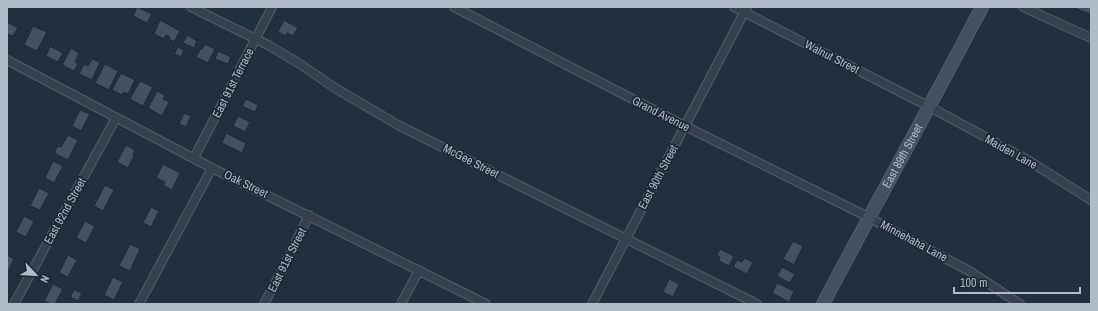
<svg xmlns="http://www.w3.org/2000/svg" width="1098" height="311" viewBox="0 0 1098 311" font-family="'Archivo Narrow',sans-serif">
<rect width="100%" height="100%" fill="#21303f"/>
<!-- building -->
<path fill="#425263" stroke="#1d2836" d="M137 7 152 14 147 23 133 16Z
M1075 7H1091L1090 14 1074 8Z
M160 20 180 31 174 42 169 39 170 37 166 35 164 39 154 34Z
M284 20 298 28 293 36 287 33 286 36 278 32Z
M7 22 18 28 13 36 7 34Z
M33 26 47 32 37 51 24 45Z
M187 35 197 41 194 48 183 43Z
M205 44 215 49 208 63 196 57 201 48 202 49Z
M50 46 63 53 58 62 46 56Z
M178 47 184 50 181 57 174 54Z
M71 48 79 53 75 62 78 64 74 71 62 65Z
M218 51 231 57 228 64 215 59Z
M92 59 100 62 92 80 79 74 84 64 88 66Z
M105 64 118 71 109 90 95 83Z
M121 73 135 80 128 94 124 92 122 95 112 90Z
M140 81 153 87 143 106 130 99Z
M157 91 165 95 163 99 169 102 162 116 148 108Z
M246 99 258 105 255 112 242 106Z
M80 110 90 114 81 131 72 126Z
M184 113 191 116 186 127 179 124Z
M238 116 250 122 245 132 233 126Z
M226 133 246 143 242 153 222 143Z
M68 135 78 140 68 160 54 153 58 146 61 147Z
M126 145 135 150 133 155 134 156 128 168 117 162Z
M53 161 63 166 54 183 45 178Z
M163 164 180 173 172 190 163 185 165 182 156 178Z
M105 185 114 190 103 211 94 206Z
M39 188 49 193 40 210 30 206Z
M151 207 159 211 151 227 143 223Z
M24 216 34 221 26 237 16 232Z
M85 221 95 226 86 243 76 238Z
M793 241 803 246 794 265 783 259Z
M130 244 140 249 130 271 119 266Z
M720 249 734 256 729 266 719 261 720 257 717 255Z
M7 255 14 259 7 273Z
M68 255 77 260 68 277 59 273Z
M744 258 753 262 747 274 733 267 737 260 742 262Z
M782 267 795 274 790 283 777 276Z
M113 277 123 282 114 300 104 295Z
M669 279 679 284 673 297 663 292Z
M777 283 794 291 789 302 772 293Z
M53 284 63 289 55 304H51L44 301Z
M74 290 82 293 78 301 70 297Z"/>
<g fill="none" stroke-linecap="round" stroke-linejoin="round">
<defs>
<path id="street" d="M191 7 268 45 300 64 335 88 398 125 757 304
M454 7 685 126 868 217 971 272 1020 304
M734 7 930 107 1026 159 1091 200
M1023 7 1091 38
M7 60 210 167 486 304
M194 158 272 7
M14 304 116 118
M139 304 212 168
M264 304 283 268 309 215
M401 304 419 270
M592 304 747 7"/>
<g id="secondary">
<path id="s1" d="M823 304C875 205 930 107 982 7"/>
</g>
</defs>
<!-- street casing -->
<use href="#street" stroke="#545f6d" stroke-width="10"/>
<!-- secondary casing -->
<use href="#secondary" stroke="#545f6d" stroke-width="14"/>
<!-- street -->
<use href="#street" stroke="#36414f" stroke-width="8"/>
<!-- secondary -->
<use href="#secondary" stroke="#435062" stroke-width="12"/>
</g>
<g text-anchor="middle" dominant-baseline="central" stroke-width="3.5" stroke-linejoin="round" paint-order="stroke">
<!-- street labels -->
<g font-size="12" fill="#b1bcca" stroke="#1b2634">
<text transform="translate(832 57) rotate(27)">Walnut Street</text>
<text transform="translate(233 83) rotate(-63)">East 91st Terrace</text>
<text transform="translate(661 114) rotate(27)">Grand Avenue</text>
<text transform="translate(1011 152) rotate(29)">Maiden Lane</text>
<text stroke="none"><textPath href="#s1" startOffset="168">East 89th Street</textPath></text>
<text transform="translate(471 161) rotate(27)">McGee Street</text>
<text transform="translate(658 177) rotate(-62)">East 90th Street</text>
<text transform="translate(246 184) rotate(26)">Oak Street</text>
<text transform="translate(65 211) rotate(-61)">East 92nd Street</text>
<text transform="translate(914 241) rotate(28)">Minnehaha Lane</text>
<text transform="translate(287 260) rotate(-63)">East 91st Street</text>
</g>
</g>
<!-- border -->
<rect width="1098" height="311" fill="none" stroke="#b1bcca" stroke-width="16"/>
<!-- north arrow -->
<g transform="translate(36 275) rotate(115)" stroke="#1b2634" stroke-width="3" paint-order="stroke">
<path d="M0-3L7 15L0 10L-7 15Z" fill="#b1bcca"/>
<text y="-6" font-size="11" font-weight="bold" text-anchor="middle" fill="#b1bcca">N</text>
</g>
<!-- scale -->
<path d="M954 287v6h126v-6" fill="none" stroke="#b1bcca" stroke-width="2"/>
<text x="960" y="287" font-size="12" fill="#b1bcca" stroke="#1b2634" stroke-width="3" paint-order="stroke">100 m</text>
</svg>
